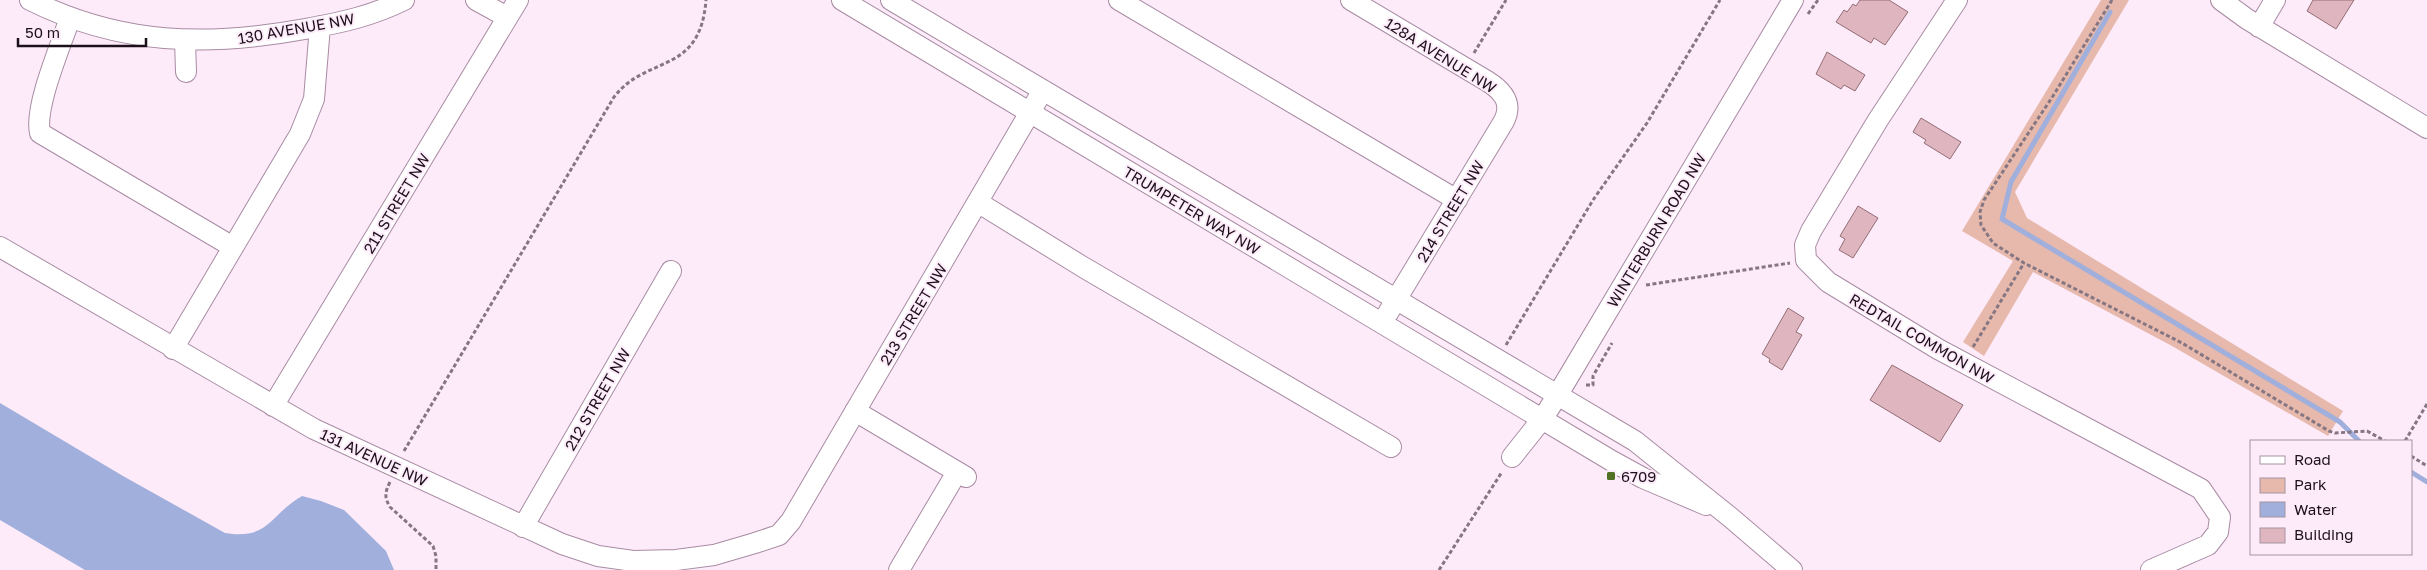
<svg xmlns="http://www.w3.org/2000/svg" width="2427" height="570" viewBox="0 0 2427 570" font-family="'Golos Text',sans-serif">
<rect width="100%" height="100%" fill="#feebfa"/>
<!-- green -->
<path fill="#e7b9ad" d="M2101 0H2129L2015 192 2027 218 2343 411 2328 436 2172 346 2033 272 1984 356 1963 342 2013 261 1962 231Z"/>
<!-- water -->
<path fill="#a0afdb" d="M0 403 123 476 225 533C270 540 269 515 302 496L321 501 344 510 386 551 394 570H85L0 520Z"/>
<g fill="none" stroke-linecap="round" stroke-linejoin="round">
<!-- stream -->
<path stroke="#a0afdb" stroke-width="5" d="M2110 12 2011 182 2002 219 2340 422 2359 441
M2411 472 2427 482"/>
</g>
<!-- building -->
<path fill="#dfb6bf" stroke="#926d75" d="M1860 0H1889L1908 12 1885 45 1874 38 1871 43 1836 22 1844 10 1847 12 1853 4 1856 6Z
M2313 0H2354L2336 29 2307 11Z
M1827 52 1865 75 1855 91 1844 85 1841 89 1816 74Z
M1921 118 1961 142 1950 159 1924 143 1926 140 1913 132Z
M1858 206 1878 218 1853 258 1839 250 1845 239 1840 236Z
M1788 308 1804 318 1796 332 1802 335 1782 370 1769 362 1770 359 1762 354Z
M1892 365 1963 405 1940 442 1870 400Z"/>
<g fill="none" stroke-linecap="round" stroke-linejoin="round">
<defs>
<path id="minor" d="M30 0C120 45 207 47 305 29 340 23 372 16 404 0
M476 0 507 17
M842 0 1612 461 1643 478 1706 505
M891 0 1635 441 1730 517 1792 570
M1119 0 1457 200
M1351 0 1487 81C1503 91 1513 103 1504 121L1388 313
M1957 0 1878 120 1811 231 1805 245 1806 260 1828 282 1938 349 2201 489 2220 517 2218 532 2208 545 2151 570
M2221 0 2247 19 2427 128
M70 18C61 45 34 107 40 133L233 247
M2259 27 2275 0
M185 40 186 72
M979 203 1083 267 1391 447
M0 247 314 429 562 544 598 556 633 561 676 560 714 555 755 543 779 535 791 521 1043 90
M173 349 300 134 314 99 320 26
M273 406 518 0
M855 411 966 477
M1512 457 1543 418 1557 396 1793 0
M523 527 671 271
M899 570 957 472"/>
</defs>
<!-- minor casing -->
<use href="#minor" stroke="#a88ba3" stroke-width="22"/>
<!-- path -->
<path stroke="#857682" stroke-width="3" stroke-dasharray="4 2.5" stroke-linecap="butt" d="M2112 0 2053 96 1984 200 1980 212 1981 225 1993 243 2024 263 2182 343 2329 431 2335 433 2367 431 2385 441
M1808 14 1818 0
M1474 53 1506 0
M1646 285 1790 263
M1506 345 1593 200 1647 123 1720 0
M1973 347 2024 263
M1586 385H1593V376L1612 343
M2405 441 2427 404
M404 451 614 97C647 54 700 76 706 0
M2411 456 2427 466
M390 482C385 492 384 497 390 507L433 546 436 556V570
M1439 570 1502 472"/>
<!-- minor -->
<use href="#minor" stroke="#fff" stroke-width="20"/>
</g>
<!-- markers -->
<rect fill="#517025" stroke="#feebfa" stroke-width="2" x="1606" y="471" width="10" height="10" rx="2.5"/>
<g text-anchor="middle" dominant-baseline="central" stroke-width="4" stroke-linejoin="round" paint-order="stroke">
<!-- street labels -->
<g font-size="15" fill="#1c111a" stroke="#feebfa">
<text transform="translate(296 28) rotate(-10)">130 AVENUE NW</text>
<text transform="translate(1441 55) rotate(32)">128A AVENUE NW</text>
<text transform="translate(396 203) rotate(-59)">211 STREET NW</text>
<text transform="translate(1192 210) rotate(31)">TRUMPETER WAY NW</text>
<text transform="translate(1450 211) rotate(-59)">214 STREET NW</text>
<text transform="translate(1656 230) rotate(-59)">WINTERBURN ROAD NW</text>
<text transform="translate(913 314) rotate(-59)">213 STREET NW</text>
<text transform="translate(1922 338) rotate(30)">REDTAIL COMMON NW</text>
<text transform="translate(597 399) rotate(-60)">212 STREET NW</text>
<text transform="translate(374 457) rotate(25)">131 AVENUE NW</text>
</g>
<!-- poi labels -->
<g font-size="15" fill="#1c111a" stroke="#feebfa" text-anchor="start">
<text x="1621" y="476">6709</text>
</g>
</g>
<!-- legend -->
<rect x="2250" y="440" width="162" height="115" fill="#feebfa" stroke="#a494a0"/>
<rect x="2260" y="456" width="25" height="8" fill="#ffffff" stroke="#a494a0"/>
<text x="2294" y="465" font-size="15" fill="#1c111a">Road</text>
<rect x="2260" y="478" width="25" height="15" fill="#e7b9ad" stroke="#a494a0"/>
<text x="2294" y="490" font-size="15" fill="#1c111a">Park</text>
<rect x="2260" y="502" width="25" height="15" fill="#a0afdb" stroke="#a494a0"/>
<text x="2294" y="515" font-size="15" fill="#1c111a">Water</text>
<rect x="2260" y="528" width="25" height="15" fill="#dfb6bf" stroke="#a494a0"/>
<text x="2294" y="540" font-size="15" fill="#1c111a">Building</text>
<!-- scale -->
<path d="M18 38v8h128v-8" fill="none" stroke="#1c111a" stroke-width="2.5"/>
<text x="25" y="38" font-size="15" fill="#1c111a" stroke="#feebfa" stroke-width="4" paint-order="stroke">50 m</text>
</svg>
